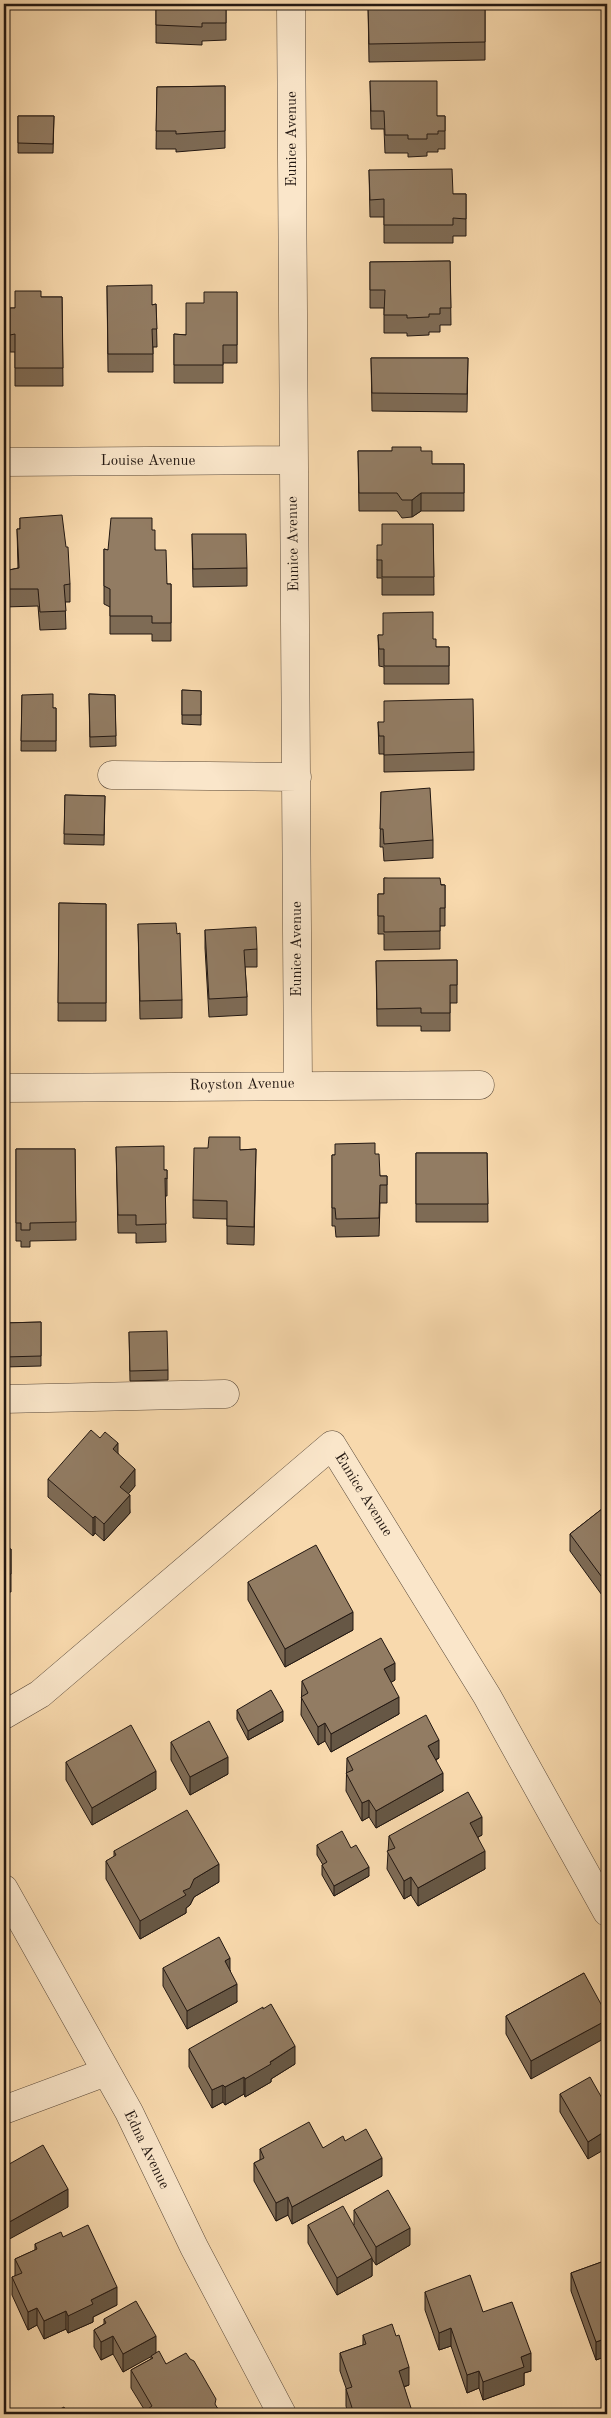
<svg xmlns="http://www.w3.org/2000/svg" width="611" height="2418" viewBox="0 0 611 2418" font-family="'Old Standard TT',serif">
<rect width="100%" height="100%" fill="#f8d9ad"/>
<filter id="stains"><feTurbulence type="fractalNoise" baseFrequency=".004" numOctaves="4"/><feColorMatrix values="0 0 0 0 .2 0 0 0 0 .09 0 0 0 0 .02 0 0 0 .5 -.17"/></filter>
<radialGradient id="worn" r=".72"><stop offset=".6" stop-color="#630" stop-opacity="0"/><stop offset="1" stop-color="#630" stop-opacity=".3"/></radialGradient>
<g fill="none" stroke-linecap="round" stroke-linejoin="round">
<defs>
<path id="minor" d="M291 4 298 1085
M4 462 292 460
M112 775 297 777
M4 1088 480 1085
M4 1399 225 1394
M4 1715 40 1694 332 1445 487 1696 607 1912
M4 1889 129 2112 194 2247 282 2414
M4 2110 106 2072"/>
</defs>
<!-- minor casing -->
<use href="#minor" stroke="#584839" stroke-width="29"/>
<!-- minor -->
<use href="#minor" stroke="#fae6ca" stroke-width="28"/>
</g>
<!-- wall -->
<path fill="#7e6b55" stroke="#231812" d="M156 4H226V40L202 41V45L156 43Z
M368 4H485V60L369 62Z
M370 81 437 116H445V149H438V152H427V156L408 157V153H385L384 129H371Z
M225 86V148L176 152V149H156L157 87Z
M18 116H54L53 153H18Z
M369 170 453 194H466V236H453V243H384V217H370Z
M450 261 451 325H440V332H429V335L407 336V333H384V308H370V262Z
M107 286 152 305 156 304 157 347H153V372H108Z
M237 292V363H223V383H174V334L186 335 204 303Z
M41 297H62L63 386H15V352H10V308H15Z
M371 358H468L467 412 372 411Z
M358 451H421L432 464H464V511H421L412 517 402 518 397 511H359Z
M20 518 70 584V602H65L66 629 40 630 38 606 4 607V571L18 568 17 529H20Z
M433 524 434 595H382V578H377V560L382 545Z
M152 530 155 550 167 584H171V641H152V634H110V607L104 604V549L108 550Z
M192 534 247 568V586L193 587Z
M378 635 433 639 436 647H449V684H384V667L379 666Z
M182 690 201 691V725L182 724Z
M89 694 115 695 116 746 90 747Z
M22 695 53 708H56V751H21Z
M378 722 474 752V770L384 772V754H379Z
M381 792 433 840V858L384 861 383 847H380Z
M65 795 105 796 104 845 64 844Z
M384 878 445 885V926H440V949L384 950V934H378V894H384Z
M59 903 106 904V1021H58Z
M138 924 182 1000V1018L140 1019Z
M205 930 257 949V967H245L247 997V1015L209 1017 205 948Z
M457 960V1003H450V1031H421V1026H377L376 961Z
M116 1147 164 1170H167V1196H165L166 1242 136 1243V1233H118Z
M16 1149H75L76 1240 30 1241V1247H21V1241H16Z
M256 1149 254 1245 227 1244V1219L193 1218V1200L240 1150Z
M416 1153H487L488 1222H416Z
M375 1154 380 1176H387V1203H380L379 1236 336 1237 335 1226H332V1155Z
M41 1322V1366L4 1367V1323Z
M129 1332 168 1370V1380L130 1381Z
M118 1453 135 1486 128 1494 130 1513 104 1541 95 1533 93 1536 48 1497V1479Z
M607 1505V1602L570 1551V1534Z
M4 1519 6 1549H11V1592H6V1638H4Z
M248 1582 353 1630 285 1667 248 1600Z
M395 1680 391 1682 399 1714 331 1752 325 1741 318 1745 301 1715 302 1681Z
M237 1710 283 1721 248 1740 237 1719Z
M171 1742 228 1774 190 1795 171 1760Z
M347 1758H439L436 1760 443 1791 376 1828 369 1817 362 1821 346 1791Z
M66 1762 156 1789 92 1825 66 1780Z
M482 1835 478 1837 485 1869 418 1906 411 1895 404 1899 387 1869 389 1836Z
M317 1845 351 1848 369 1876 334 1896 322 1875V1865H323L317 1855Z
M114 1851 219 1882 194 1897 190 1905 186 1908V1913L140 1939 106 1879V1861L114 1857Z
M163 1968 230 1970 237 2002 187 2029 163 1986Z
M584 1973 531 2079 506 2034V2016Z
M189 2049 295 2064 271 2079V2082L245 2097 244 2094 225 2105 223 2102 212 2108 189 2067Z
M560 2094 607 2107 588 2159 560 2112Z
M345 2141 382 2176 292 2224 288 2215 276 2221 254 2181V2163L260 2160V2149L323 2148Z
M354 2210 410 2245 376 2265 372 2259V2276L337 2295 308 2243V2225H354Z
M63 2237 117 2305 93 2317V2322L68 2333 66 2329 44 2339 37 2325 28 2330 12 2295V2277L15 2276V2259L35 2250V2244Z
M607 2260V2356L596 2360 571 2291V2273Z
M425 2292 483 2312 531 2371 524 2373V2385L483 2400 479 2388 467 2393 451 2346 439 2350 425 2310Z
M104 2319 156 2353 166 2364 216 2406 221 2414H147L131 2388V2370L151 2359V2356L123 2372 113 2354 101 2360 94 2347V2330L104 2324Z
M363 2335 409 2385 404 2387 412 2414H348L346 2406V2388L340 2371V2353L363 2345Z"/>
<!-- shaded-wall -->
<path fill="#665745" stroke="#231812" d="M421 493V511L412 517V500Z
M118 1443V1461L113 1449Z
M135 1469V1486L120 1504V1487Z
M130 1495V1513L104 1541V1524Z
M95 1516V1533L93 1536V1518Z
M353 1612V1630L285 1667V1649Z
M395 1663V1680L384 1687V1669Z
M399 1697V1714L331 1752V1734Z
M283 1711V1721L248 1740V1731Z
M325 1723V1741L318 1745V1727Z
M439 1740V1758L428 1763V1746Z
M228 1757V1774L190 1795V1777Z
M156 1771V1789L92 1825V1808Z
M443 1773V1791L376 1828V1811Z
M369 1800V1817L362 1821V1803Z
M482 1817V1835L470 1841V1823Z
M485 1851V1869L418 1906V1888Z
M219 1864V1882L194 1897 190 1905 186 1908V1913L140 1939V1921L183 1891 194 1879Z
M369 1867V1876L334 1896V1886Z
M411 1877V1895L404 1899V1881Z
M230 1958V1976L225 1961Z
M237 1984V2002L187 2029V2011Z
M607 2020V2037L531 2079V2061Z
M295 2046V2064L271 2079V2082L245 2097V2079Z
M244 2077V2094L225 2105V2087Z
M223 2085V2102L212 2108V2090Z
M607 2130V2148L588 2159V2142Z
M382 2158V2176L292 2224V2207Z
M68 2189V2207L4 2242V2225Z
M288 2197V2215L276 2221V2203Z
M410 2228V2245L376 2265V2247Z
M372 2258V2276L337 2295V2278Z
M117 2287V2305L93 2317V2322L68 2333V2316L91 2300Z
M37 2308V2325L28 2330V2312Z
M66 2311V2329L44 2339V2321Z
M451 2328V2346L439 2350V2333Z
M113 2336V2354L101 2360V2342Z
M156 2336V2354L123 2372V2354Z
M607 2338V2356L596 2360V2342Z
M531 2353V2371L524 2373V2385L483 2400V2382L521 2357Z
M409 2367V2385L399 2388V2371Z
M479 2371V2388L467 2393V2375Z
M412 2411V2414H402Z"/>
<!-- building -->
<path fill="#927c63" stroke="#231812" d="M156 4H226V23H202V27L156 25Z
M368 4H485V42L369 44Z
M370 81H437V116H445V131H438V134H427V139H408V135H385L384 111H371Z
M225 86V131L176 134V131H156L157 87Z
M18 116H54L53 144 18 143Z
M452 169 453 194H466V219L453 218V225H384V199L370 200 369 170Z
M450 261 451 308H440V314H429V317L407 318V315H384L385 290H370V262Z
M152 285V305L156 304 157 329H152L153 354H108L107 286Z
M15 291H41V297H62L63 368H15V334L10 335V308H15Z
M204 292H237V345H223V365H174V334L186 335V303H204Z
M371 358H468L467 394 372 393Z
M392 447H421V451H432V464H464V493H421L412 500H402L397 493H359L358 451H392Z
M62 515 66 547H68L70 584 64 585 66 611 40 612 38 589H4V571L19 568 17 529H20V518Z
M111 518H152V530H155V550H166L167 584H171V623H152V616H110V589L104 586V549L108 550Z
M382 524H433L434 577H382V560H377V545H382Z
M192 534H246L247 568 193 569Z
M433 612V639H436V647H449V666H384V649H379L378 635H383V613Z
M182 690 201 691V715H182Z
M53 694V708H56V741H21L22 695Z
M89 694 115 695 116 736 90 737Z
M473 699 474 752 384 755V736H379L378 722H384V701Z
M430 788 433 840 384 844 383 829H380L381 792Z
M65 795 105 796 104 835 64 834Z
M384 878H440L441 885H445V908H440V931L384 932V916H378V894H384Z
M59 903 106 904V1003H58Z
M176 923 177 934 180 933 182 1000 140 1001 138 924Z
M256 927 257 949 244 950 247 997 209 999 205 930Z
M457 960V985H450V1013H421V1008L377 1009 376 961Z
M209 1137H240V1150L256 1149 254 1227 227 1226V1201L193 1200 194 1148H208Z
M375 1143V1154H379L380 1176H387V1185H380L379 1218 336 1219 335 1208H332V1155H335V1144Z
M164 1146V1170H167V1179L165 1178 166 1224 136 1225V1215H118L116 1147Z
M16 1149H75L76 1222 30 1223V1230H21V1223H16Z
M416 1153H487L488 1204H416Z
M41 1322V1356L4 1357V1323Z
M167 1331 168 1370 130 1371 129 1332Z
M91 1430 100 1438 105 1432 118 1443 113 1449 135 1469 120 1487 130 1495 104 1524 95 1516 93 1518 48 1479Z
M607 1505V1584L570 1534Z
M4 1519H6V1549H11V1574L6 1575V1620H4Z
M316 1545 353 1612 285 1649 248 1582Z
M381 1638 395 1663 384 1669 399 1697 331 1734 325 1723 318 1727 301 1697 308 1693 302 1681Z
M271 1690 283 1711 248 1731 237 1710Z
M426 1715 439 1740 428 1746 443 1773 376 1811 369 1800 362 1803 346 1773 353 1770 347 1758Z
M209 1721 228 1757 190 1777 171 1742Z
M131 1725 156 1771 92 1808 66 1762Z
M468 1792 482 1817 470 1823 485 1851 418 1888 411 1877 404 1881 387 1851 395 1848 389 1836Z
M187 1810 219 1864 194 1879 190 1888 183 1891 186 1895 140 1921 106 1861 116 1855 114 1851Z
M342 1831 351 1848 356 1845 369 1867 334 1886 322 1865 327 1862 317 1845Z
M219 1937 230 1958 225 1961 237 1984 187 2011 163 1968Z
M584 1973 607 2015V2020L531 2061 506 2016Z
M271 2004 295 2046 270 2062 271 2064 245 2079 244 2077 225 2087 223 2085 212 2090 189 2049 263 2007V2009Z
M590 2077 607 2107V2130L588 2142 560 2094Z
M309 2122 323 2148 343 2136 345 2141 366 2129 382 2158 292 2207 288 2197 276 2203 254 2163 264 2158 260 2149Z
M43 2145 68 2189 4 2225V2167Z
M388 2190 410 2228 376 2247 354 2210Z
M343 2206 372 2258 337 2278 308 2225Z
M88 2225 117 2287 91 2300 93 2304 68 2316 66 2311 44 2321 37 2308 28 2312 12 2277 22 2273 15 2259 37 2249 35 2244 61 2232 63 2237Z
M607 2260V2338L596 2342 571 2273Z
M470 2275 483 2312 512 2302 531 2353 521 2357 524 2367 483 2382 479 2371 467 2375 451 2328 439 2333 425 2292Z
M136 2301 156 2336 123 2354 113 2336 101 2342 94 2330 106 2323 104 2319Z
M392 2324 396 2336 399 2335 409 2367 399 2371 412 2411 402 2414H354L346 2389 352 2387 340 2353 366 2344 363 2335Z
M159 2351 166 2364 186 2353 190 2359 194 2361 216 2399 215 2404 221 2414H151L148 2409 152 2406 131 2370 153 2358 151 2356Z
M64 2407 68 2414H51Z
M82 2410 85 2414H75Z"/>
<g text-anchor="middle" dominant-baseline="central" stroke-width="4" stroke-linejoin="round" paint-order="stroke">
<!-- street labels -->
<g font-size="15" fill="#231812" stroke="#fae6ca">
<text transform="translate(292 139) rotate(-90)">Eunice Avenue</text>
<text x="148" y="461">Louise Avenue</text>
<text transform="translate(294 544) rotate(-91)">Eunice Avenue</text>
<text transform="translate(297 949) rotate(-90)">Eunice Avenue</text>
<text transform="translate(242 1085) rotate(-1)">Royston Avenue</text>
<text transform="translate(363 1495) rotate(58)">Eunice Avenue</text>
<text transform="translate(146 2150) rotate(64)">Edna Avenue</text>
</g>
</g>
<!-- margin -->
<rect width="611" height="2418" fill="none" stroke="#f8d9ad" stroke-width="20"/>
<rect x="5" y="5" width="601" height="2408" fill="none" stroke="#231812" stroke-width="2.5"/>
<rect x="10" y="10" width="591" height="2398" fill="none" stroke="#231812"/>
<rect width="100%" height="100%" filter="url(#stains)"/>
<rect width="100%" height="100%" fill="url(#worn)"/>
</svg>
